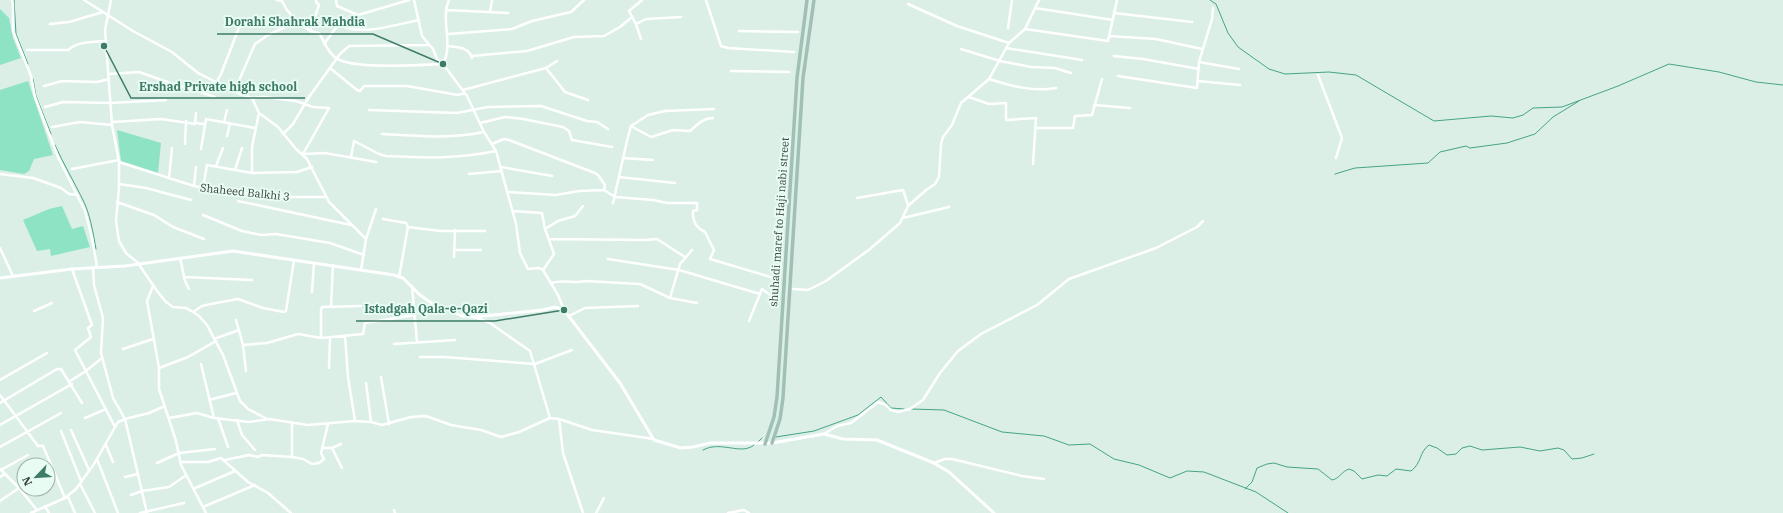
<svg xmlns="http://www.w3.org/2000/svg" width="1783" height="513" viewBox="0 0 1783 513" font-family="'IBM Plex Serif',serif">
<rect width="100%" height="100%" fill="#dbefe7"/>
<!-- green -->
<path fill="#8ee3c5" d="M0 9 9 18 13 38 21 58 0 65Z
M28 81 53 155 34 159 29 171 24 174 0 170V90Z
M117 130 161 143 158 173 121 161Z
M62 206 72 229 83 226 90 247 51 256 50 249 37 251 23 220 49 209Z"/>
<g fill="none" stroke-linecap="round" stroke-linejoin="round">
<!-- stream -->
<path stroke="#46a487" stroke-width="1" d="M14 0 16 34 28 64
M1210 0 1216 4 1228 33 1238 47 1269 69 1285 74 1329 72 1356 75 1434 121 1491 116 1513 118 1523 115 1533 108 1562 107 1618 86 1669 64 1719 72 1756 82 1783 85
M33 79 36 96 51 134
M55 145C63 163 73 180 82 198 90 213 93 232 96 249
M1335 174 1355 168 1428 163 1440 152 1466 146 1470 148 1507 143 1535 134 1553 117 1579 101
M911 409 944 410 1002 432 1044 436 1069 445 1090 444 1114 459 1139 465 1170 478 1187 471 1204 472 1256 492 1288 513
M776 437 814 431 858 415 881 397 891 408 904 409
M758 442 762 438
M703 450C721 440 741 456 754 445
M1245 489 1252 482 1257 468 1267 464 1274 463 1287 467 1318 469 1332 480C1339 479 1342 471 1349 469L1354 471 1362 479 1378 475 1387 476 1396 469 1411 471C1422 463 1419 452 1429 445L1437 448 1447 455 1456 454 1462 448 1470 446 1482 450 1520 447 1540 451 1558 448 1564 450 1572 459 1582 458 1594 454"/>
<!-- minor -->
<path stroke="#fff" stroke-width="2.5" d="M12 0 13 5V31L31 76 35 97 58 157 85 211 92 238 97 267
M84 0 133 31 172 52 198 73 240 94 252 98 264 97 296 101 313 107 329 108
M111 0 105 30 112 125 119 162V188L116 221 119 241 126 253 138 263 157 291 166 302 173 307 186 308 198 315 207 325 223 355 240 401 248 409 267 419
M277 0 282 1 287 10 293 17 310 31 319 33C325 42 327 52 336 58 352 70 422 65 443 64 454 44 440 20 449 0
M336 0 337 6 358 15 409 0
M414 0 422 36 433 49 438 61 443 64 467 96 484 132 496 151 516 224 520 253 528 269 539 268 543 270 558 295 564 310
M706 0 721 46 728 48 794 52
M908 4 957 26 1009 43
M1035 8 1113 20
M446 10 508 13
M490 12 492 0
M1114 13 1192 22
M50 24 69 22 103 12
M636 24 646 19 681 17
M1008 28 1012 0
M1025 29 1108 41 1117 0
M310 31 319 5 316 2V0
M739 31 798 32
M448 34 512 29 532 21 571 12 584 0
M1109 36 1156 39 1202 49
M641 39 636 24 629 11 642 0
M324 44 338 25C341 25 344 27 347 28 367 34 399 24 419 20
M447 46C457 47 469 47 472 58
M1006 48 1082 60
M961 49 1000 61 1031 67 1055 68 1071 73
M27 50H68C78 41 93 42 106 41
M472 56 527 51 574 37 604 36 620 27 632 17
M1114 56 1143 59 1199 69
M1199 62 1239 69
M330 68 357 90 360 91 364 86H407L458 95 465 93
M546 68 565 92 588 100
M731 71 789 72
M109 74 139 72 176 85 186 87 215 97
M1318 75 1342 138 1336 158
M1118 76 1197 88 1199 62 1212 19 1213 8
M989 79C1011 86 1033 92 1056 88
M1198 81 1240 85
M216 83 221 74 240 25
M44 86 62 81 97 82 109 79
M463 90 546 68 557 61
M234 92 255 44 268 35 298 21
M969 97 989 104 1006 103V120L1036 118 1033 164
M252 98 259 113 278 127 296 149 307 159 329 202 366 239 361 270
M1094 105 1130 108
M45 107 63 102 110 103 166 100
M369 110 457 113 488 107 541 106 587 121 597 122 608 129
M113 122 161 119 195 124 196 113
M224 122 227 110
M196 123 204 124
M480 123 505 117 523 119 563 127 569 131 572 140 612 147
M631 126 651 137 673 130 690 131C697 125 703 118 713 118
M52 127 80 122 112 125
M1036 128H1073L1075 116 1092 115 1102 79
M283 134 293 124 309 97 340 54 349 46 429 45
M382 134C416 136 450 139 484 132
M227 136 230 123
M185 144 186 121
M492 144 504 139 509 140 595 173 598 175 605 185 604 190
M201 149 206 119 255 128
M303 154 325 153 376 162
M303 154 329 108
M351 157 354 141 379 154 386 156C426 158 457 159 496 151
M623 158 653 160
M119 162 194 186 220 191 283 197H327
M216 166 223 148
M501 167 552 176
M72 169 119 160
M235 170 242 148
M252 173V147L259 113
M0 174 33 178 61 188 69 194 78 195
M469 174 502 171
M619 177 675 183
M169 178 172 148
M119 184 146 188 191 200
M194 186 196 167
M203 188 207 165 252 173 297 172 312 167
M508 192 556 195 579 191 604 190 615 197 653 200 667 203H697V210L693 211C692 220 696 228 705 232L714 250 710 259 774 278
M857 198 903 190 908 205
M238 201 351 225
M117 202 154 215 173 227 204 239
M613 203 627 141 631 126 648 115 665 111 714 109
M513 211 542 213 545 229 554 254 543 270
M203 215 242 231 261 235 276 234 330 243 364 255
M903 218 949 207
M383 219 406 223 408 227 399 277
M408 227 440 231H485
M545 229 558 221 575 216 583 206
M366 239 376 209
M549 239 645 240 657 239 685 257
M0 248 13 276
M454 250H481
M454 257 455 230
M180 258 185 281 189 289
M608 259 679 270 760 294
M93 268 94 285 103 318 101 353 113 398 125 419 147 513
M72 269 92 325 88 328 91 337 75 350 115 427
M184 277 252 280
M551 283C565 279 573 284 585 281L640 284 670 298 697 303
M153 286 147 301 159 368V389L176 441 181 465 206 513
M412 286 417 342
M793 289 808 290 826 281 870 249 900 223 908 206 926 190 935 184 939 177 941 144 943 137 952 125 961 103 989 79 1009 43 1025 29 1039 0
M312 292 314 263
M670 298 680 264 692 250
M331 306 333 265
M34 311 52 303
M193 312 202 306 211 304 238 299 263 308 284 312 286 311 294 260
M569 316 585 308 638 306
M475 317 490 323 530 351 550 418
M236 320 243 345 246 371
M749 321 762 289 777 300
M345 336 348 377 355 421
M321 338V310L322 307 361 306
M214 339 239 330
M394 344 455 340
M243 345 267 343 298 334 321 338 363 334 365 323 415 315
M123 349 153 339
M420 357H444L535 364 572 350
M201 364 214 418
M159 368 188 357 216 341
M329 368 330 338
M381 377 389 424
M0 380 47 353
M70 381 86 371 102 358
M366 383 371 422
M0 395 38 446H43L65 498
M209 400 236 393
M0 403 57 369H61L82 403
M85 418 106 409
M169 418 197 413 214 418 249 422 269 419 308 425 355 421 371 422 382 425 411 417 426 416 451 425 481 430 501 437 519 432 550 418 559 419 592 430 654 439
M218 418 228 447
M559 419 563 453 583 513
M237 420 242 435 255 450
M0 425 72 384
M71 430 89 470
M61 431 81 481
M824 434 837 426 851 423 878 402 886 405 891 410 898 412 910 409 923 400 940 373 958 351 981 334 1037 305 1069 279 1156 248 1197 227 1203 221
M106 445 113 462
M0 447 61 413
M322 448H332L341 444
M332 448 342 468
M292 457V422
M97 459 118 513
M225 460 249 455 258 457 262 455 292 457 303 459 312 464 319 463 324 459 321 453 328 424
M182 462H208L221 458 248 482 268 493 291 513
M157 463 179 453 215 449
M934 463 945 459H952L1022 476 1044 479
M0 469 19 488 37 510
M1 470 28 455
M0 477 5 474
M125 477 138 474
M80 484 95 513
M193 489 235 471
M131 495 142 491 169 487 185 476
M68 497 75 513
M0 501 19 488
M45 506 49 513
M203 507 255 485
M394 510 395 513
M31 513 65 498 76 489 94 464 118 422 125 419 149 413 165 406
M140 513 184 503
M596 513 604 498
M728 513 744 510 749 513"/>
<!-- tertiary -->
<path stroke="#fff" stroke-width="3" d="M0 278 72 269 125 266 233 251 394 275 403 278 420 295 430 302 462 316 474 317 543 310 555 307 564 310 620 383 654 440 681 448 693 447 710 443H772L824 434 843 439 877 440 934 463 949 472 994 513"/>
<!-- secondary -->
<path stroke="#a0c0b6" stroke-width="3.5" d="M772 443 780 419 783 398 803 78 814 0
M765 444 774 417 777 397 797 78 807 0"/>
</g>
<g text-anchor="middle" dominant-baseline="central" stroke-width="4" stroke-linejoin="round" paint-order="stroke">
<!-- street labels -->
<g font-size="11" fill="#373f3c" stroke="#e8fcf4">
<text transform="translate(245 192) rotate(6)">Shaheed Balkhi 3</text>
<text transform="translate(779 222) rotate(-86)">shuhadi maref to Haji nabi street</text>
</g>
</g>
<!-- callouts -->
<path fill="none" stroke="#3e7c67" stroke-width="1.5" d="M443 64L373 34H217M104 46L131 98H305M564 310L495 321H356"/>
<g fill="#3e7c67" stroke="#e8fcf4" stroke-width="1.5">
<circle cx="443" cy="64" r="4"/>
<circle cx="104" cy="46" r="4"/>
<circle cx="564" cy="310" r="4"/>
</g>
<g font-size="12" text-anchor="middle" font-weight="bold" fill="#3e7c67" stroke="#e8fcf4" stroke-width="4" stroke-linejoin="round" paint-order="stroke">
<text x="295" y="26">Dorahi Shahrak Mahdia</text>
<text x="218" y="91">Ershad Private high school</text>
<text x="426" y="313">Istadgah Qala-e-Qazi</text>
</g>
<!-- north arrow -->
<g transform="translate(36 477) rotate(245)"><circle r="19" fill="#e8fcf4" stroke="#a1b0aa"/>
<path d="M0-3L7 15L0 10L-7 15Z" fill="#3e7c67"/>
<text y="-6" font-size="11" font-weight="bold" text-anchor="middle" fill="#373f3c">N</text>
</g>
</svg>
